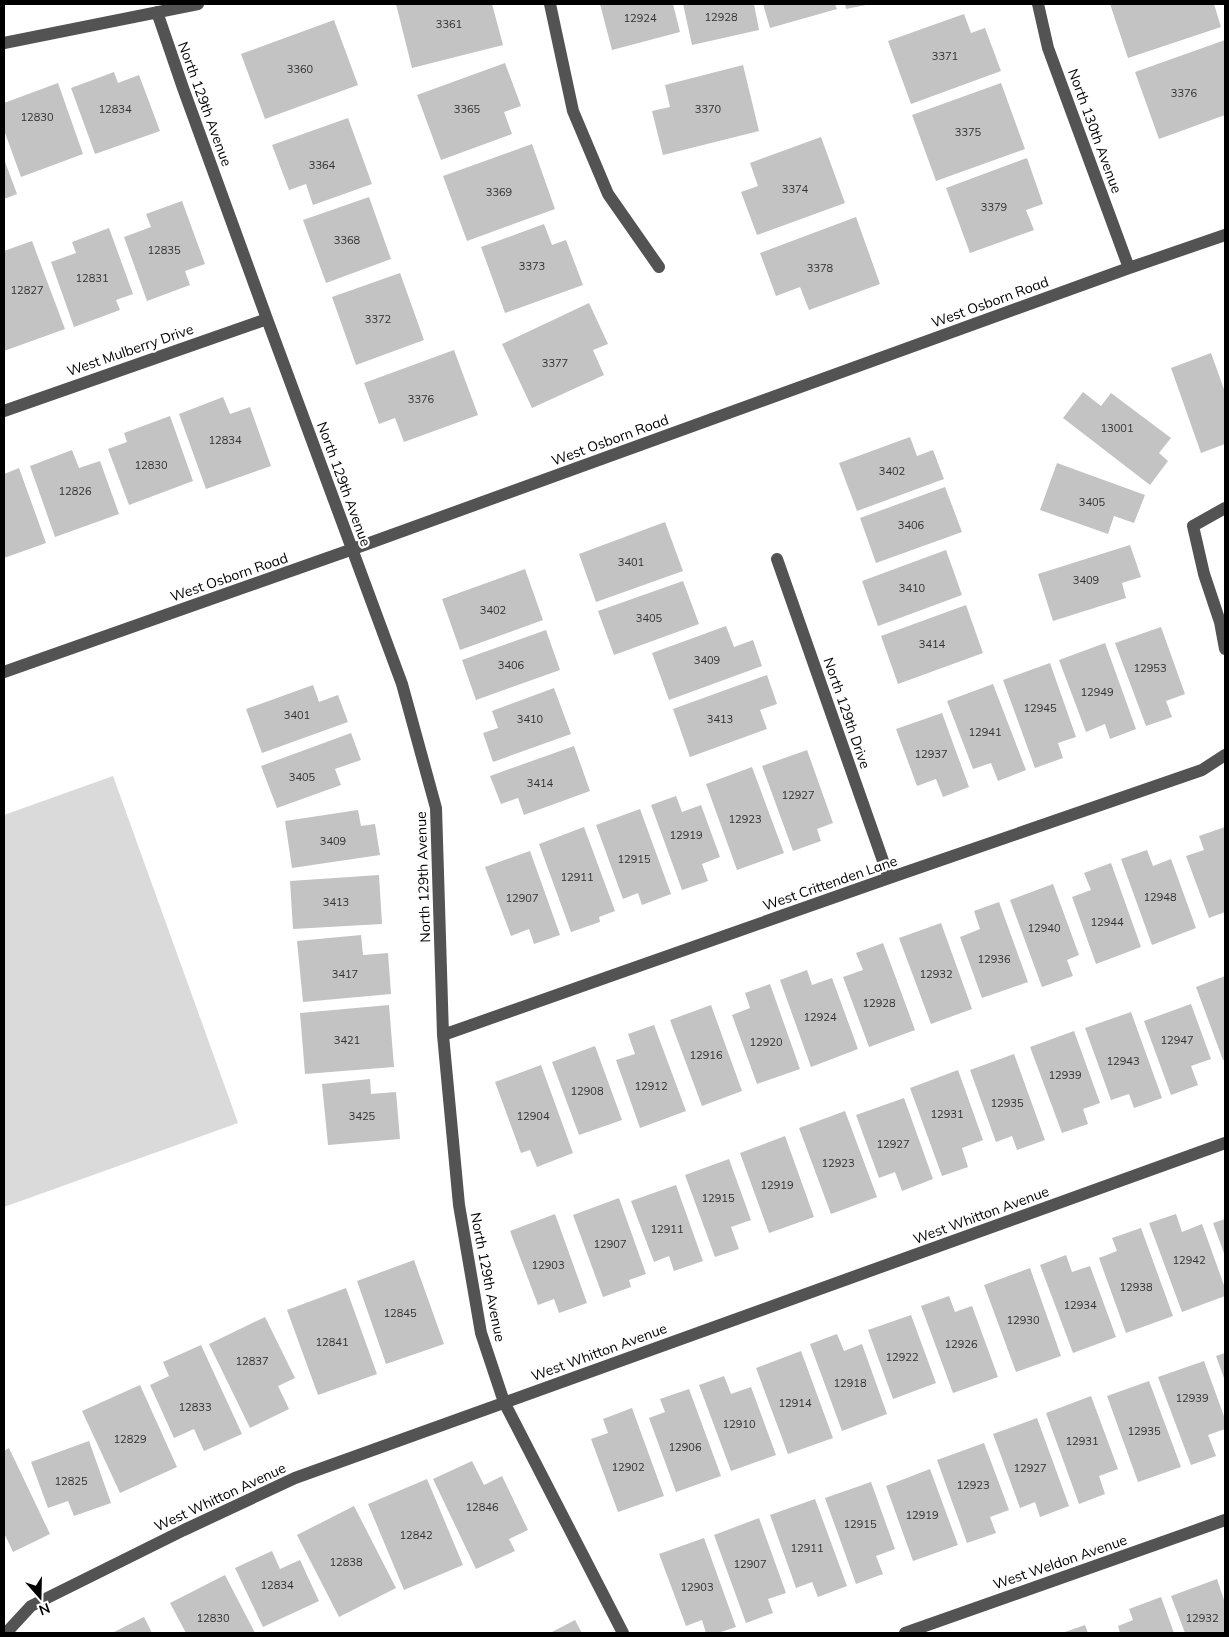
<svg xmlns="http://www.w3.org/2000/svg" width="1229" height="1637" viewBox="0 0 1229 1637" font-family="Mulish,sans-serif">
<rect width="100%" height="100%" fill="#fff"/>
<!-- green -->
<path fill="#dadada" d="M113 776 238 1123 4 1207V815Z"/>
<!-- building -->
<path fill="#c3c3c3" d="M396 4H492L503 45 412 68Z
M600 4H673L680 32 612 50Z
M683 4H754L759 30 692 45Z
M763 4H835L837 9 770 28Z
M845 4H865L866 5 846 9Z
M1110 4H1214L1221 27 1128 58Z
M964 14 971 33 985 28 1001 71 911 104 888 41Z
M334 20 358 85 265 119 241 54Z
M1225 40V115L1159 139 1135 72Z
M505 63 521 106 504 112 512 134 441 160 417 95Z
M743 65 759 131 663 155 652 111 670 107 665 85Z
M114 72 118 83 139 75 160 131 95 154 71 88Z
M58 83 83 154 21 177 4 130V103Z
M1001 83 1025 149 936 181 912 115Z
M348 118 372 184 313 205 306 184 289 190 272 145Z
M821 137 845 203 757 235 741 192 758 186 750 163Z
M532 144 555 209 467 241 443 176Z
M1027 158 1043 204 1026 210 1034 230 970 253 946 188Z
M4 159 17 194 4 199Z
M369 197 391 259 326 283 303 220Z
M182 201 205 264 185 271 190 285 147 301 124 237 151 227 146 214Z
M856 217 880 284 809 310 800 287 776 296 760 253Z
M544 224 552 245 566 240 583 285 505 313 481 247Z
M109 228 133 294 116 300 120 310 74 327 51 262 76 253 72 242Z
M32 241 65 329 4 351V251Z
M400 273 424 340 356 365 332 297Z
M589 303 608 344 593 350 604 375 532 408 502 344Z
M454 350 478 415 404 442 395 418 379 424 364 383Z
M1211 353 1225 392V444L1201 453 1171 368Z
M1083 392 1101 406 1111 393 1171 438 1159 453 1168 461 1150 485 1063 418Z
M223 397 230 414 250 407 271 466 206 489 179 414Z
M170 416 193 481 129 505 108 449 127 442 124 433Z
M910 437 917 456 933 450 944 479 857 511 839 463Z
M72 450 79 468 100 461 119 514 55 537 30 466Z
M1057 463 1145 495 1134 523 1114 516 1108 534 1040 510Z
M19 468 46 543 4 558V474Z
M945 487 962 532 876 563 860 518Z
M665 522 683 571 596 602 579 554Z
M1130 545 1141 577 1122 583 1126 598 1053 621 1038 574Z
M946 550 962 595 878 626 862 581Z
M525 569 543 620 460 650 442 599Z
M683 581 699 624 614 655 598 611Z
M966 605 983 653 898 684 881 636Z
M726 626 734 647 753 640 762 666 669 700 652 653Z
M1161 627 1185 694 1166 701 1172 717 1146 726 1115 643Z
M546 630 560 670 476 700 462 660Z
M1105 643 1136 729 1110 739 1105 724 1086 732 1059 660Z
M1050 663 1076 737 1058 743 1063 758 1035 768 1003 680Z
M767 675 777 704 760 710 767 729 690 757 673 709Z
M993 684 1026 770 998 781 991 763 973 769 947 701Z
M313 685 319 702 338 695 348 722 262 753 246 709Z
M554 688 571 734 493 762 483 733 498 728 492 711Z
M942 713 969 787 943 797 936 779 917 786 896 729Z
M351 733 361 760 335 769 341 785 277 808 261 766Z
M574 746 590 791 524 815 518 798 501 804 490 776Z
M807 750 833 823 817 829 821 841 793 851 762 766Z
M752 767 784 853 737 870 706 784Z
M676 796 682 812 701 805 720 857 702 864 708 881 682 890 651 805Z
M640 809 671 894 642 905 638 893 623 899 596 825Z
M358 810 361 826 375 824 380 855 292 868 285 821Z
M584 827 615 911 599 917 600 922 571 932 539 844Z
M1225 827V912L1209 918 1186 856 1204 850 1199 836Z
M1147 850 1153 866 1171 859 1196 928 1152 945 1121 859Z
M530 851 560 935 534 944 529 929 511 936 485 867Z
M1111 863 1141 947 1096 964 1072 897 1091 890 1084 873Z
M379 875 382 924 293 929 290 881Z
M1053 884 1079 955 1067 960 1073 976 1042 987 1010 900Z
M999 902 1028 982 982 998 960 937 980 929 974 911Z
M941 923 972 1009 931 1024 899 938Z
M361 935 363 955 388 953 391 994 303 1002 297 941Z
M883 943 915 1030 869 1047 843 977 863 970 856 953Z
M807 970 812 985 832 978 858 1049 811 1067 780 980Z
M1225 976V1059L1223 1060 1196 987Z
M770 984 800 1069 757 1084 732 1015 750 1008 745 993Z
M1191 1004 1211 1059 1191 1066 1198 1085 1171 1095 1144 1021Z
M389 1005 394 1067 305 1074 300 1013Z
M711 1005 742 1091 702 1106 670 1020Z
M1131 1012 1162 1098 1134 1108 1129 1094 1111 1100 1085 1028Z
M654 1025 686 1111 640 1128 616 1060 635 1054 628 1034Z
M1074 1031 1100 1103 1083 1109 1088 1124 1062 1133 1030 1047Z
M595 1046 622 1120 579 1135 552 1062Z
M1014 1054 1045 1140 1017 1150 1012 1136 996 1142 970 1070Z
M541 1065 573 1153 537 1167 530 1150 521 1153 495 1082Z
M958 1070 983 1140 962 1148 968 1167 942 1176 910 1088Z
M370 1079 371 1094 396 1092 400 1139 328 1145 322 1084Z
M904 1098 933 1179 902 1191 895 1172 879 1178 856 1115Z
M845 1111 877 1197 831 1214 799 1128Z
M785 1136 814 1217 769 1233 740 1153Z
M729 1159 751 1220 731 1227 739 1249 715 1257 685 1175Z
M676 1185 703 1261 674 1271 669 1256 654 1262 631 1201Z
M619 1198 646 1274 629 1280 631 1287 603 1297 573 1215Z
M555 1214 587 1303 559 1313 554 1299 538 1305 510 1231Z
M1176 1214 1182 1232 1202 1224 1225 1288V1296L1182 1312 1149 1223Z
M1225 1219V1256L1213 1223Z
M1141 1228 1173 1316 1126 1333 1099 1258 1117 1251 1112 1238Z
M1066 1255 1072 1272 1090 1266 1116 1337 1073 1353 1040 1265Z
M414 1260 444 1344 386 1364 357 1281Z
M1030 1268 1061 1356 1016 1372 984 1285Z
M346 1288 377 1374 318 1395 287 1310Z
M949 1296 955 1312 972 1306 998 1377 953 1393 921 1306Z
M911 1315 936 1383 893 1399 868 1330Z
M265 1317 295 1378 278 1386 289 1409 250 1428 209 1344Z
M837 1334 844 1351 862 1344 887 1414 842 1431 810 1344Z
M201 1345 242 1434 204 1451 194 1429 174 1438 150 1385 169 1376 163 1362Z
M801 1351 833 1438 788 1454 756 1368Z
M1225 1353V1381L1216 1356Z
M1204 1361 1225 1419V1429L1208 1435 1216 1456 1191 1465 1158 1377Z
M724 1376 731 1394 751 1387 776 1455 731 1471 699 1385Z
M1149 1381 1181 1467 1138 1482 1107 1396Z
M140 1385 177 1467 120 1493 82 1411Z
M689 1389 721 1476 676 1492 649 1418 665 1412 660 1399Z
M1091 1396 1118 1469 1099 1476 1105 1494 1079 1504 1046 1413Z
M632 1408 664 1496 618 1512 591 1439 608 1433 603 1419Z
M1037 1418 1069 1506 1040 1517 1035 1502 1020 1508 993 1434Z
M89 1441 111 1503 74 1516 68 1501 48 1508 31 1462Z
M984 1443 1009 1510 990 1517 996 1533 967 1543 937 1460Z
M9 1448 50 1534 13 1552 4 1533V1451Z
M472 1461 484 1485 502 1476 528 1530 509 1539 515 1551 476 1569 433 1479Z
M930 1469 958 1545 913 1561 886 1486Z
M427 1479 463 1565 404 1590 368 1504Z
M871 1482 895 1549 876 1556 883 1574 856 1584 825 1498Z
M815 1499 847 1586 818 1597 812 1582 796 1588 770 1515Z
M354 1506 396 1588 339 1617 297 1535Z
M759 1518 786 1593 768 1599 773 1613 746 1623 714 1535Z
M704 1538 736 1627 718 1633H706L702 1620 686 1626 659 1554Z
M272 1551 280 1569 300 1560 319 1601 263 1627 235 1568Z
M225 1575 255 1633H186L170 1603Z
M1217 1579 1225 1603V1633H1185L1171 1596Z
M1161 1597 1174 1633H1120L1118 1626 1133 1620 1129 1609Z
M144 1617 152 1633H112Z
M575 1620 582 1633H550Z
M1085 1625 1088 1633H1062Z"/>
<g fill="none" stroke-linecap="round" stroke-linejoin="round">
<!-- minor -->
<path stroke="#535353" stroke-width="12" d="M550 4 573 111 608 194 659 267
M1038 4 1048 48 1129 268
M157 12 183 88 267 319 402 684 436 808 443 1035 459 1205 481 1333 504 1402 623 1633
M4 43 198 4
M4 411 267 319
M1225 508 1193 526 1204 574 1220 622 1225 649
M777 559 889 878
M4 672 353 549 1129 268 1225 235
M443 1035 889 878 1202 770 1225 755
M6 1633 31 1606 184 1530 295 1478 1225 1143
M905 1633 1225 1520"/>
</g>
<g text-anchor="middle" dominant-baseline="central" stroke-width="4.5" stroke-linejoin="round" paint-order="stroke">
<!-- number labels -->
<g font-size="11" fill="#313131">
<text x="721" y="17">12928</text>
<text x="640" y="18">12924</text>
<text x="449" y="24">3361</text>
<text x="945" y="56">3371</text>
<text x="300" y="69">3360</text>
<text x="1184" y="93">3376</text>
<text x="115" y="109">12834</text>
<text x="467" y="109">3365</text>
<text x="708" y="109">3370</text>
<text x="37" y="117">12830</text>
<text x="968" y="132">3375</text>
<text x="322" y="165">3364</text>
<text x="795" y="189">3374</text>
<text x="499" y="192">3369</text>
<text x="994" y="207">3379</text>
<text x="347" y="240">3368</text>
<text x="164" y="250">12835</text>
<text x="532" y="266">3373</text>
<text x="820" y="268">3378</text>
<text x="92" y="278">12831</text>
<text x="27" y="290">12827</text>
<text x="378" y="319">3372</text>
<text x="555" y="363">3377</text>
<text x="421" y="399">3376</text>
<text x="1117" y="428">13001</text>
<text x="225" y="440">12834</text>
<text x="151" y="465">12830</text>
<text x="892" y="471">3402</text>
<text x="75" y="491">12826</text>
<text x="1092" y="502">3405</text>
<text x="911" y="525">3406</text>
<text x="631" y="562">3401</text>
<text x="1086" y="580">3409</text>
<text x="912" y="588">3410</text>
<text x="493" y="610">3402</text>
<text x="649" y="618">3405</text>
<text x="932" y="644">3414</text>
<text x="707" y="660">3409</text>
<text x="511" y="665">3406</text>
<text x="1150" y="668">12953</text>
<text x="1097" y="692">12949</text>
<text x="1040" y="708">12945</text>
<text x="297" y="715">3401</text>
<text x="530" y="719">3410</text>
<text x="720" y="719">3413</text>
<text x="985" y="732">12941</text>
<text x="931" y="754">12937</text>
<text x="302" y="777">3405</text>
<text x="540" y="783">3414</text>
<text x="798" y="795">12927</text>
<text x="745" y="819">12923</text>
<text x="686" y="835">12919</text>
<text x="333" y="841">3409</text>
<text x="634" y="859">12915</text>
<text x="577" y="877">12911</text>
<text x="1160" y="897">12948</text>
<text x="522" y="898">12907</text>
<text x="336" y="902">3413</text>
<text x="1107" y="922">12944</text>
<text x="1044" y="928">12940</text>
<text x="994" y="959">12936</text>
<text x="345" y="974">3417</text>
<text x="936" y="974">12932</text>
<text x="879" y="1003">12928</text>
<text x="820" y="1017">12924</text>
<text x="347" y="1040">3421</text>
<text x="1177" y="1040">12947</text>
<text x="766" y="1042">12920</text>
<text x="706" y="1055">12916</text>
<text x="1123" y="1061">12943</text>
<text x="1065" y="1075">12939</text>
<text x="651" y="1086">12912</text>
<text x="587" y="1091">12908</text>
<text x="1007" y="1103">12935</text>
<text x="947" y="1114">12931</text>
<text x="362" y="1116">3425</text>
<text x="533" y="1116">12904</text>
<text x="893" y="1144">12927</text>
<text x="838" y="1163">12923</text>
<text x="777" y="1185">12919</text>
<text x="718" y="1198">12915</text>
<text x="667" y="1229">12911</text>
<text x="610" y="1244">12907</text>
<text x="1189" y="1260">12942</text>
<text x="548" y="1265">12903</text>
<text x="1136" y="1287">12938</text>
<text x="1080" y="1305">12934</text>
<text x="400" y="1313">12845</text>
<text x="1023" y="1320">12930</text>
<text x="332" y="1342">12841</text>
<text x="961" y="1344">12926</text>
<text x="902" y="1357">12922</text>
<text x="252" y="1361">12837</text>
<text x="850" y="1383">12918</text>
<text x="1192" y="1398">12939</text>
<text x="795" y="1403">12914</text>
<text x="195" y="1407">12833</text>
<text x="739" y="1424">12910</text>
<text x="1144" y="1431">12935</text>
<text x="130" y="1439">12829</text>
<text x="1082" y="1441">12931</text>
<text x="685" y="1447">12906</text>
<text x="628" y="1467">12902</text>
<text x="1030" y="1468">12927</text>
<text x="71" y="1481">12825</text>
<text x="973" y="1485">12923</text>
<text x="482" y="1507">12846</text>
<text x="922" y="1515">12919</text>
<text x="860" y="1524">12915</text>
<text x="416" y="1535">12842</text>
<text x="807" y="1548">12911</text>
<text x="346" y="1562">12838</text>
<text x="750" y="1564">12907</text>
<text x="277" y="1585">12834</text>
<text x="697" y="1587">12903</text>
<text x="213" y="1618">12830</text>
<text x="1202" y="1618">12932</text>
</g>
<!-- street labels -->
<g font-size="14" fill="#000" stroke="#fff">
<text transform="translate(205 104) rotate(70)">North 129th Avenue</text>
<text transform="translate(1095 131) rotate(70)">North 130th Avenue</text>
<text transform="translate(990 302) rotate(-20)">West Osborn Road</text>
<text transform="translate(130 350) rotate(-19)">West Mulberry Drive</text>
<text transform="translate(610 440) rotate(-20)">West Osborn Road</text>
<text transform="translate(344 484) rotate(70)">North 129th Avenue</text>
<text transform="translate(229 577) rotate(-19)">West Osborn Road</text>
<text transform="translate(847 713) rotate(71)">North 129th Drive</text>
<text transform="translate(423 877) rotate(-92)">North 129th Avenue</text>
<text transform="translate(830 883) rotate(-19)">West Crittenden Lane</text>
<text transform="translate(981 1215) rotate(-20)">West Whitton Avenue</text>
<text transform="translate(488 1277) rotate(79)">North 129th Avenue</text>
<text transform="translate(599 1352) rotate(-20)">West Whitton Avenue</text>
<text transform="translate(220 1497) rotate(-25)">West Whitton Avenue</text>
<text transform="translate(1060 1562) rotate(-19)">West Weldon Avenue</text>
</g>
</g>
<!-- border -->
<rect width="1229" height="1637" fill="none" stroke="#000000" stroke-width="10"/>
<!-- north arrow -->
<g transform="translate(40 1597) rotate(160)" stroke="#ffffff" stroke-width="4" paint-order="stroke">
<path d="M0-4L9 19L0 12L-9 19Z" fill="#000000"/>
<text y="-8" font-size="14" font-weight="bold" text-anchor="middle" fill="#000000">N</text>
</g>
</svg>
